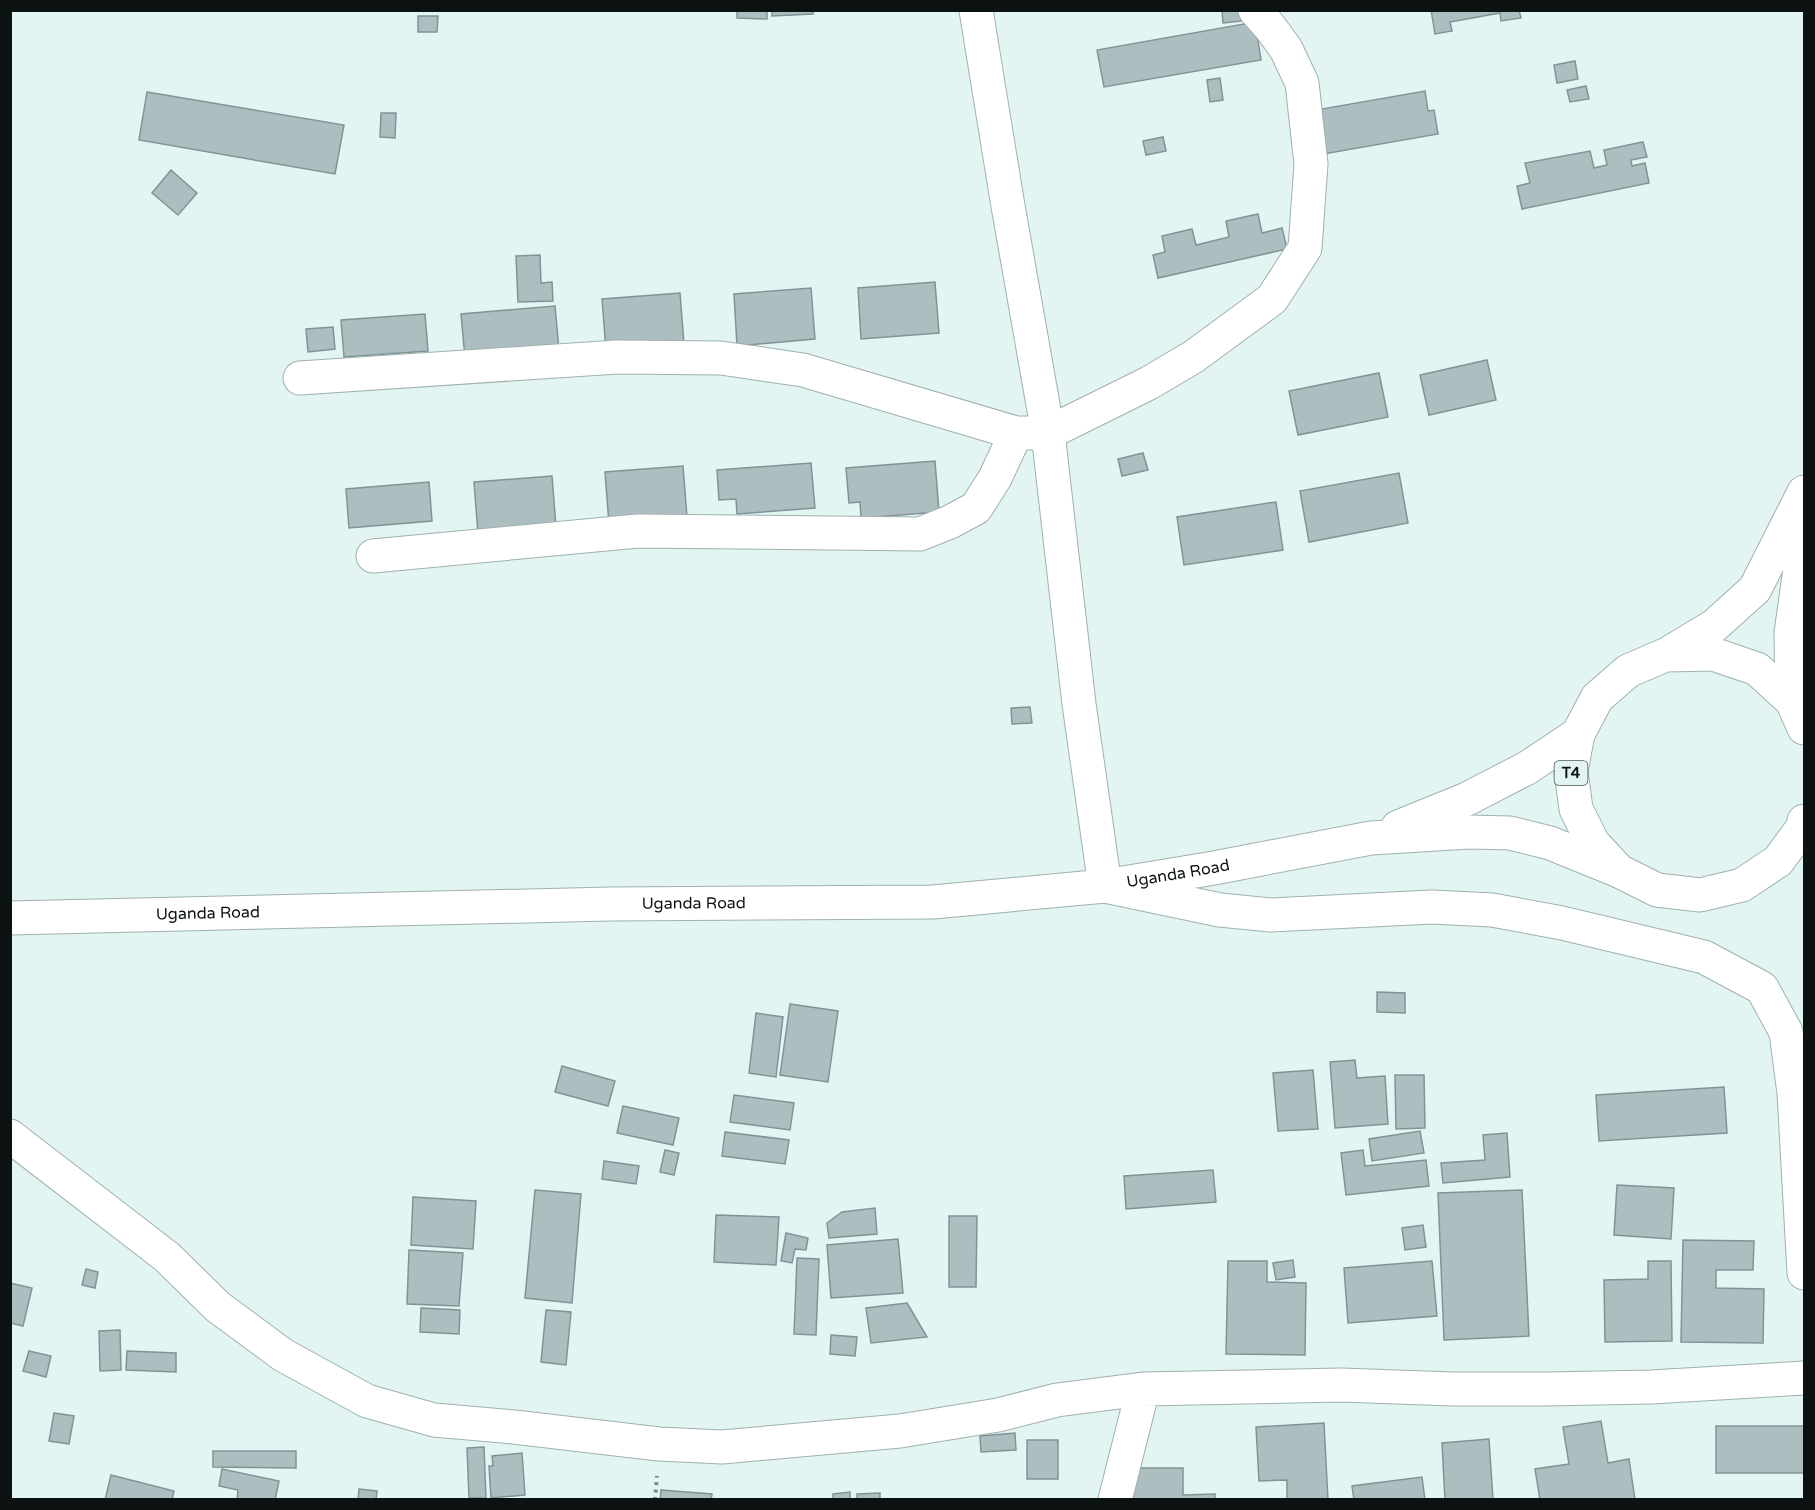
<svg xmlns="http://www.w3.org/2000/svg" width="1815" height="1510" viewBox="0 0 1815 1510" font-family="'Varela Round',sans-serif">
<rect width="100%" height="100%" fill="#e2f5f3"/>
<!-- building -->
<path fill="#adbec1" stroke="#829396" stroke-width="1.5" d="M737 10H767V19L737 18Z
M772 10H813V14L772 16Z
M1222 10H1249L1250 20 1223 23Z
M1431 10H1519L1521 18 1501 21 1500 13 1450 22 1452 31 1435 34Z
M418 16H438L437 32H418Z
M1255 22 1261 60 1104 87 1097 50Z
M1575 61 1578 79 1557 83 1554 65Z
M1220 78 1223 100 1210 102 1207 80Z
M1586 86 1589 99 1570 102 1567 90Z
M1425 91 1428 111 1434 110 1438 134 1301 158 1293 114Z
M147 92 344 125 335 174 139 140Z
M381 113H396L395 138 380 137Z
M1163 137 1166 151 1146 155 1143 141Z
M1643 142 1647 157 1631 160 1632 166 1645 163 1649 183 1522 209 1517 186 1530 183 1525 163 1590 151 1594 168 1607 165 1604 150Z
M171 170 197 193 178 215 152 193Z
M1258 214 1262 233 1282 228 1287 249 1158 278 1153 255 1165 252 1162 236 1192 229 1196 245 1229 237 1226 221Z
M540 255 541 283 552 282 553 301 518 302 516 256Z
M935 282 939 333 861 339 858 288Z
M811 288 815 339 737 346 734 294Z
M680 293 684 344 606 350 602 299Z
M555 306 559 350 465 358 461 314Z
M425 314 428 351 344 357 341 320Z
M333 327 335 349 308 352 306 329Z
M1487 360 1496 400 1429 415 1420 375Z
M1379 373 1388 417 1298 435 1289 391Z
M1143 453 1148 470 1122 476 1118 459Z
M935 461 939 512 861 518 860 502 849 503 846 468Z
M811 463 815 508 737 514 736 499 719 500 717 470Z
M683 466 687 517 609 524 605 472Z
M1399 473 1408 523 1309 542 1300 491Z
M552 476 556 527 478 534 474 482Z
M429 482 432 521 349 528 346 489Z
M1276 502 1283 550 1184 565 1177 517Z
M1030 707 1032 723 1012 724 1011 708Z
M1377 992 1405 993V1013L1377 1012Z
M790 1004 838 1011 828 1082 780 1075Z
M756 1013 783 1017 776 1077 749 1073Z
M1355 1060 1357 1078 1385 1076 1388 1124 1335 1128 1330 1062Z
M562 1066 615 1081 608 1106 555 1092Z
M1313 1070 1318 1129 1278 1131 1273 1073Z
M1395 1075H1424L1425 1128 1396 1129Z
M1724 1087 1727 1133 1599 1141 1596 1095Z
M734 1095 794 1103 790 1130 730 1122Z
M623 1106 679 1118 673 1145 617 1133Z
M1420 1131 1424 1153 1372 1161 1369 1139Z
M725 1132 789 1140 785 1164 722 1156Z
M1507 1133 1510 1177 1443 1183 1441 1163 1485 1160 1483 1135Z
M665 1150 679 1153 674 1175 660 1172Z
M1363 1150 1365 1166 1426 1160 1429 1186 1346 1195 1341 1153Z
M604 1161 639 1166 636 1184 602 1179Z
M1213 1170 1216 1202 1126 1209 1124 1176Z
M1617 1185 1674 1188 1671 1239 1614 1235Z
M535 1190 581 1194 572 1303 525 1298Z
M1522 1190 1529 1336 1444 1340 1438 1193Z
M413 1197 476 1201 473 1249 411 1245Z
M875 1208 877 1234 829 1238 827 1223 842 1212Z
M716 1215 779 1217 776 1265 714 1262Z
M949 1216H977L976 1287H949Z
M1423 1225 1426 1247 1405 1250 1402 1228Z
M786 1233 808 1238 806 1250 795 1249 792 1263 781 1261Z
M898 1239 903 1293 831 1298 827 1245Z
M1683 1240 1754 1241 1753 1270H1716V1288L1764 1289 1763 1343 1681 1342Z
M409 1250 463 1253 459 1306 407 1304Z
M797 1258 819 1259 816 1335 794 1334Z
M1293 1260 1295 1277 1276 1280 1273 1263Z
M1228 1261H1267V1282L1306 1283 1305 1355 1226 1354Z
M1432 1261 1437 1316 1348 1323 1344 1268Z
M1648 1261H1671L1672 1341 1605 1342 1604 1280 1648 1279Z
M86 1269 98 1272 95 1288 82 1285Z
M10 1283 32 1288 23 1326 10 1323Z
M907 1303 927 1337 871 1343 866 1308Z
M421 1308 460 1310 459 1334 420 1332Z
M546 1310 571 1312 566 1365 541 1362Z
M120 1330 121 1370 100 1371 99 1331Z
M831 1335 857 1337 855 1356 830 1354Z
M29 1351 51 1356 46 1377 23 1371Z
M127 1351 176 1353V1372L126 1370Z
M54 1413 74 1416 69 1444 49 1441Z
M1601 1421 1608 1463 1629 1459 1635 1500H1540L1535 1469 1569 1464 1563 1427Z
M1324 1423 1328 1500H1287V1480L1259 1481 1256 1427Z
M1716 1426H1804V1473H1716Z
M1015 1433 1016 1450 981 1452 980 1436Z
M1489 1439 1493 1500H1445L1442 1443Z
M1027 1440H1058V1479H1027Z
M484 1447 486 1498H469L467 1448Z
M213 1451H296V1468L213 1467Z
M522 1453 525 1495 491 1498 489 1466H493L492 1456Z
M1125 1468H1183V1495L1215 1494V1500H1126Z
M222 1469 279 1481 275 1500H237L238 1490 219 1486Z
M111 1475 174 1491 172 1500H105Z
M1422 1477 1425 1500H1354L1352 1486Z
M359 1489 377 1491 376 1500H358Z
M661 1490 712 1494 711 1500H660Z
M850 1492V1500H833V1494Z
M880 1493V1500H857V1494Z"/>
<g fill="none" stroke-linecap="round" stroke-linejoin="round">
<defs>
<path id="street" d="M976 10 1008 206 1048 433 1079 704 1105 886 1220 910 1271 915 1432 907 1492 910 1562 923 1704 957 1762 988 1786 1032 1794 1093 1804 1273
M300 378 617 357 721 358 803 370 1016 433H1048L1149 383 1193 357 1272 299 1305 248 1311 164 1302 83 1286 49 1270 27 1255 10
M373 556 638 531 920 534 950 522 976 508 995 478 1016 433
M10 1136 167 1257 218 1307 283 1355 367 1401 434 1420 514 1427 659 1444 722 1447 900 1431 998 1415 1057 1400 1143 1389 1341 1385 1453 1389H1546L1651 1387 1804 1378
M1115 1500 1143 1389"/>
<g id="primary">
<path d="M1398 827 1467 799 1527 768 1578 734"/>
<path id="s1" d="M10 918 610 904 933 902 1105 886 1214 868 1371 838 1469 832 1510 833 1550 843 1619 871"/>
</g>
<path id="highway" d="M1790 520 1800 569 1791 633 1792 701
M1669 653 1714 626 1755 589 1804 492
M1804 728 1792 701 1757 669 1713 654 1665 655 1628 671 1597 698 1578 734 1571 771 1576 809 1593 843 1619 871 1657 890 1700 895 1742 885 1778 861 1803 827 1804 821"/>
</defs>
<!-- street casing -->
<use href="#street" stroke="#9fb1af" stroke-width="35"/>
<!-- primary casing -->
<use href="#primary" stroke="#9fb1af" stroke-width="35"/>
<!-- highway casing -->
<use href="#highway" stroke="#9fb1af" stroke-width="35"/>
<!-- path -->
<path stroke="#7e8b8a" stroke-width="4" stroke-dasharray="3 4.5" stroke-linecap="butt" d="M655 1500 657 1476"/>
<!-- street -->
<use href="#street" stroke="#fff" stroke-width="33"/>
<!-- primary -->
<use href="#primary" stroke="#fff" stroke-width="33"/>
<!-- highway -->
<use href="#highway" stroke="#fff" stroke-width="33"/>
</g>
<g text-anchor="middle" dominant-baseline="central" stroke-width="6" stroke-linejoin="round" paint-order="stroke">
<!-- shield labels -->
<rect fill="#e2f5f3" stroke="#4c5656" stroke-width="1.5" x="1554.5" y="761" width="33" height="24" rx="4.5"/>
<g font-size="15" font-weight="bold" fill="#0c1212">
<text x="1571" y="773">T4</text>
</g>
<!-- street labels -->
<g font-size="16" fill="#0c1212" stroke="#e2f5f3">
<text stroke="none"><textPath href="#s1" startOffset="1170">Uganda Road</textPath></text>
<text stroke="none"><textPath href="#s1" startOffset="684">Uganda Road</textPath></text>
<text stroke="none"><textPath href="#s1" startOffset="198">Uganda Road</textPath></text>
</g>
</g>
<!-- border -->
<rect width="1815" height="1510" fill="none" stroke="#0c1212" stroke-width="24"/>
</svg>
